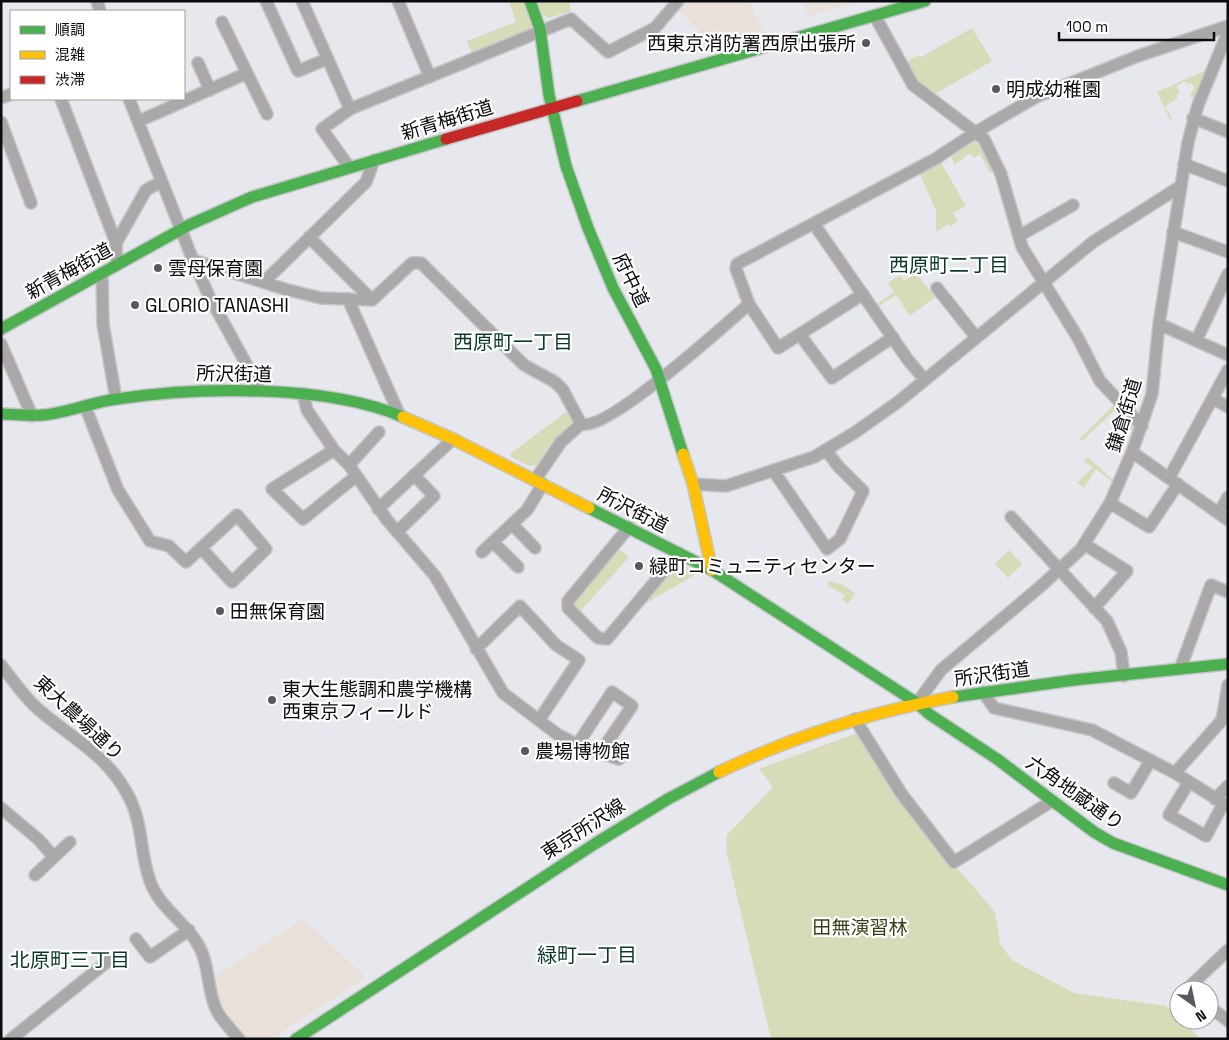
<svg xmlns="http://www.w3.org/2000/svg" width="1229" height="1040" viewBox="0 0 1229 1040" font-family="'Space Grotesk','Noto Sans JP',sans-serif">
<rect width="100%" height="100%" fill="#e6e8ee"/>
<!-- commercial -->
<path fill="#e9e0d9" d="M685 1H749L763 30 713 44 678 10Z
M802 1H860L809 16Z
M303 919 366 977 272 1039H246L221 1007 213 977Z"/>
<!-- green -->
<path fill="#d7dbb7" d="M509 1H523L533 23 530 29 472 54 467 41 516 22Z
M537 1H569L571 11 549 18 543 15Z
M972 28 992 61 935 94 919 84 906 62 919 55 921 57Z
M1204 71H1206L1195 98 1190 96 1194 88 1191 83 1187 84 1185 81 1177 86 1179 93 1176 95 1178 98 1165 106 1172 119 1170 120 1157 92Z
M974 138 978 139 998 177 996 178 993 172 990 173 980 154 974 158 970 153 954 165 951 153Z
M940 161 966 206 953 213 958 221 950 227 948 224 936 232V211L919 172Z
M916 273 935 297 910 316 896 295 877 307 875 305 894 292 888 283 900 275 904 281Z
M1114 405 1134 425 1133 432 1114 411 1082 441 1079 439Z
M566 412 571 416V424L550 445 537 465 529 466 511 457V453Z
M1088 457 1114 481V483L1096 469 1084 488 1077 483 1093 467 1083 461Z
M617 547 629 557 578 614 571 602Z
M1009 550 1022 564 1008 578 995 564Z
M678 562 698 573 643 605Z
M829 581 844 585 855 594 848 604 842 600 845 595 828 586Z
M857 733 938 846 995 912 1000 944 1012 960 1074 993 1166 1006 1201 1039H771L726 850 727 835 773 787 759 769Z"/>
<g fill="none" stroke-linecap="round" stroke-linejoin="round">
<defs>
<path id="street" d="M97 1 100 11
M266 1 298 71 327 59
M302 1 350 109
M398 1 430 77
M875 16 913 85 984 139 1001 174 1022 247 1078 338 1100 381 1142 426
M198 63 210 90
M247 73 267 114
M1 98 11 94
M61 99 116 243 117 265
M129 99 193 260 209 296 261 391
M1193 118 1228 132
M139 121 247 73 222 22
M1 122 31 203
M1184 164 1228 181
M349 167 322 129 350 109 571 19 608 52 655 28 678 1
M814 224 908 360 925 380
M1173 232 1228 252
M1019 236 1073 205
M309 237 372 300
M116 243 146 190 161 182
M193 260 288 290 321 298 372 300 412 263H421L524 365 555 382 563 390 581 424
M102 273 103 324 116 399
M264 282 366 182 374 160
M937 288 976 337
M863 294 778 348 749 304 736 269 737 264 935 159 976 132 1036 97 1138 56 1228 26
M348 299 399 414
M1159 324 1228 355
M800 335 832 378 893 337
M1196 341 1228 274
M1 344 32 416
M303 394 307 410 334 450 349 465 387 520 435 576 503 693 557 734 583 748 600 753 632 706 612 692 577 745
M1214 399 1228 407
M85 406 118 490 150 541 169 546 186 562 237 515 266 549 232 582 201 548
M334 450 272 489 303 519 355 477
M1132 452 1228 520
M349 465 379 432
M773 470 827 549 840 539 863 491 838 466 826 450
M1169 478 1228 370
M535 480 561 442 581 424C607 432 725 325 749 304
M693 484 726 486 814 457 854 433 898 402 1093 242 1181 186
M1110 503 1149 527 1178 484
M378 509 453 439
M1219 513 1228 497
M1011 517 1107 621 1121 652 1124 676
M512 524 535 548
M629 527 568 601V608L598 638 607 639 679 553
M397 532 434 496 414 475
M493 542 518 567
M1084 544 1127 571 1094 608
M482 552 527 510 543 484
M476 649 520 606 556 645 579 660 539 720
M1 665C13 680 24 697 38 709 71 738 108 755 129 797 143 824 140 854 150 881 158 905 182 920 196 941 210 962 206 986 216 1009 220 1019 232 1030 239 1039
M1180 669 1211 585 1228 592
M983 692 994 708 1092 730 1175 773 1228 806
M917 703 941 670 1041 586 1081 549 1110 503 1132 452 1152 394 1159 324 1188 142 1198 105 1228 32
M855 719 901 793 954 862 1052 801
M600 753 619 759
M1175 773 1222 720 1228 685
M1189 782 1169 815 1206 836 1223 804
M1114 783 1131 793 1151 760
M1215 799 1228 786
M1 808 38 839 54 857
M35 875 70 842
M136 939 150 957 189 930
M1186 990 1228 950
M1214 1010 1228 1021
M11 1039 113 957"/>
<path id="fast" d="M530 1 540 29 549 95 566 166 588 228 613 288 656 369 683 454
M577 101 925 1
M1 329 189 225 252 197 446 139
M1 414C15 414 29 416 43 415 68 413 92 402 117 399 199 387 327 384 403 417
M589 508 712 570 917 703
M953 697 1074 680 1228 664
M917 703 929 714 997 759 1094 832 1113 843 1228 885
M296 1039 596 843 668 799 719 772"/>
<path id="slow" d="M403 417 453 439 589 508
M683 454 693 484 712 570
M719 772C794 736 871 712 953 697"/>
<path id="jam" d="M446 139 577 101"/>
</defs>
<!-- street casing -->
<use href="#street" stroke="#c4c6c9" stroke-width="14"/>
<!-- fast casing -->
<use href="#fast" stroke="#c4c6c9" stroke-width="14"/>
<!-- slow casing -->
<use href="#slow" stroke="#c4c6c9" stroke-width="14"/>
<!-- jam casing -->
<use href="#jam" stroke="#c4c6c9" stroke-width="14"/>
<!-- street -->
<use href="#street" stroke="#aaa8a9" stroke-width="11"/>
<!-- fast -->
<use href="#fast" stroke="#4caf50" stroke-width="11"/>
<!-- slow -->
<use href="#slow" stroke="#ffc107" stroke-width="11"/>
<!-- jam -->
<use href="#jam" stroke="#c62828" stroke-width="11"/>
</g>
<!-- markers -->
<g fill="#57595d" stroke="#fff" stroke-width="2">
<circle cx="866" cy="43" r="5"/>
<circle cx="996" cy="89" r="5"/>
<circle cx="158" cy="268" r="5"/>
<circle cx="135" cy="305" r="5"/>
<circle cx="639" cy="566" r="5"/>
<circle cx="220" cy="611" r="5"/>
<circle cx="272" cy="700" r="5"/>
<circle cx="525" cy="751" r="5"/>
</g>
<g text-anchor="middle" dominant-baseline="central" stroke-width="4.5" stroke-linejoin="round" paint-order="stroke">
<!-- poi labels -->
<g font-size="19" fill="#0a0c0f" stroke="#fff" text-anchor="start">
<text x="856" y="43" text-anchor="end">西東京消防署西原出張所</text>
<text x="1006" y="89">明成幼稚園</text>
<text x="168" y="268">雲母保育園</text>
<text x="145" y="305">GLORIO TANASHI</text>
<text x="649" y="566">緑町コミュニティセンター</text>
<text x="230" y="611">田無保育園</text>
<text x="282" y="689">東大生態調和農学機構<tspan x="282" dy="22">西東京フィールド</tspan></text>
<text x="535" y="751">農場博物館</text>
</g>
<!-- street labels -->
<g font-size="19" fill="#0a0c0f" stroke="#fff">
<text transform="translate(447 120) rotate(-17)">新青梅街道</text>
<text transform="translate(69 271) rotate(-29)">新青梅街道</text>
<text transform="translate(631 280) rotate(64)">府中道</text>
<text transform="translate(234 374) rotate(1)">所沢街道</text>
<text transform="translate(1124 415) rotate(-73)">鎌倉街道</text>
<text transform="translate(633 510) rotate(27)">所沢街道</text>
<text transform="translate(992 674) rotate(-8)">所沢街道</text>
<text transform="translate(79 718) rotate(43)">東大農場通り</text>
<text transform="translate(1075 793) rotate(35)">六角地蔵通り</text>
<text transform="translate(583 829) rotate(-33)">東京所沢線</text>
</g>
<!-- park labels -->
<g font-size="19" fill="#3c3f15" stroke="#fff">
<text x="860" y="927">田無演習林</text>
</g>
<!-- neighbourhood labels -->
<g font-size="20" fill="#0a3927" stroke="#fff">
<text x="949" y="265">西原町二丁目</text>
<text x="513" y="342">西原町一丁目</text>
<text x="587" y="955">緑町一丁目</text>
<text x="70" y="960">北原町三丁目</text>
</g>
</g>
<!-- border -->
<rect width="1229" height="1040" fill="none" stroke="#0a0c0f" stroke-width="5"/>
<!-- legend -->
<rect x="10" y="10" width="175" height="90" fill="#ffffff" stroke="#9d9e9f"/>
<rect x="20" y="26" width="25" height="8" fill="#4caf50" stroke="#9d9e9f"/>
<text x="55" y="35" font-size="15" fill="#0a0c0f">順調</text>
<rect x="20" y="51" width="25" height="8" fill="#ffc107" stroke="#9d9e9f"/>
<text x="55" y="60" font-size="15" fill="#0a0c0f">混雑</text>
<rect x="20" y="76" width="25" height="8" fill="#c62828" stroke="#9d9e9f"/>
<text x="55" y="85" font-size="15" fill="#0a0c0f">渋滞</text>
<!-- north arrow -->
<g transform="translate(1194 1005) rotate(147)"><circle r="24" fill="#ffffff" stroke="#9d9e9f"/>
<path d="M0-4L9 19L0 12L-9 19Z" fill="#57595d"/>
<text y="-8" font-size="14" font-weight="bold" text-anchor="middle" fill="#0a0c0f">N</text>
</g>
<!-- scale -->
<path d="M1059 32v8h155v-8" fill="none" stroke="#0a0c0f" stroke-width="2.5"/>
<text x="1066" y="32" font-size="15" fill="#0a0c0f" stroke="#ffffff" stroke-width="4" paint-order="stroke">100 m</text>
</svg>
